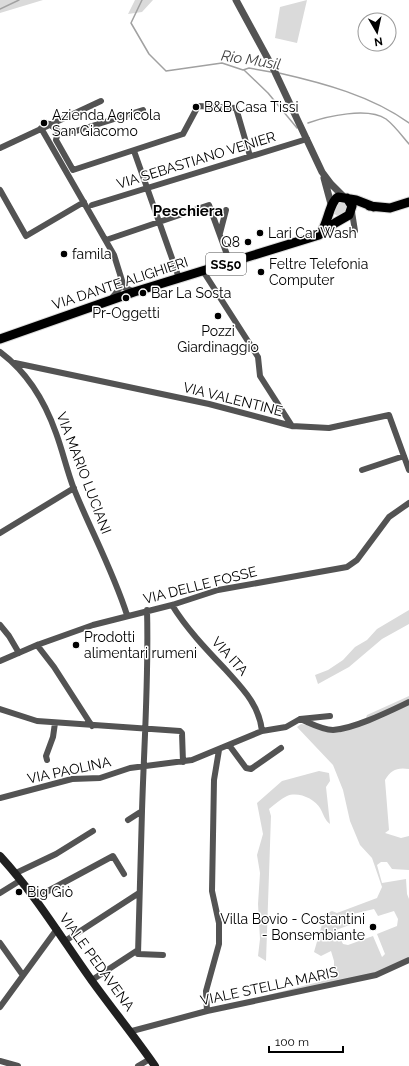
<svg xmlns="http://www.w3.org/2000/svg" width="409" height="1066" viewBox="0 0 409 1066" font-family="Raleway,sans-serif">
<rect width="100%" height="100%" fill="#fff"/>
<!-- green -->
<path fill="#dadada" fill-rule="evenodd" d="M0 0H43L0 13Z
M135 0H153L142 12 128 14Z
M307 0 297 43 275 38 280 7Z
M342 197 352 209 340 218 332 212Z
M409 610V624L382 639 349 667 318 684 315 675 328 670 343 660 355 647 367 640 377 629Z
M409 696V700L365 721 367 715Z
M409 702V769C397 767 391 770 385 780L389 830 385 833 401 838 409 836V870L392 869 387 862H381L377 865 382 883 406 879 407 894 409 899V957L392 970 267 999 268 995 334 978V961L331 951 321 956 314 952 325 914 332 911 337 913 377 898 382 887 372 858 360 845 350 821 343 790 333 765 297 727 301 724C314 725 325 732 339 733ZM374 909 378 916 394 911 398 919 397 926 377 934 385 954 382 957 373 936 348 945 343 944 336 930 355 923 353 914Z
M319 771 329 773 330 781 326 787 330 824C324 819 324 815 320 808 315 799 298 791 287 796 281 799 275 804 269 809L271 816 266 961 258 956 260 939 258 904 260 873 257 855 263 834 257 803 282 781Z"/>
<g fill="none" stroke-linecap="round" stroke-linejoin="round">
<!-- stream -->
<path stroke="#a1a1a1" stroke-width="1.5" d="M142 0 131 23 149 54 166 71 222 63 243 70 249 68 271 72
M0 9 19 0
M244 70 268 93 297 128
M279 73C323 83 372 96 409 123
M308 123C327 116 368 107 386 119 395 126 402 136 409 144"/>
<defs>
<path id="primary" d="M369 206 390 208 409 202
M322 231C328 221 330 202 338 197L356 200 374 207
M0 339 134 292 319 235 335 223 349 215 352 206 347 198"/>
</defs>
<!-- primary casing -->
<use href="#primary" stroke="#dbdbdb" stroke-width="11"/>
<!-- minor -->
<path stroke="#535353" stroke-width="6" d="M49 124 58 131H76L143 110
M41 128 114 255 124 287 134 292
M58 131 56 140 73 170 183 134 198 106 236 108 250 156
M0 148 101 101
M134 151 179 278
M0 190 26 236 84 202
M92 205 307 139
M352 212 355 231
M220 233 226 210
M106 240 209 205 230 263
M203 271 258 357 260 376 292 426
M111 299 119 289 121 279
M0 352C27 372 45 402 56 433 63 452 67 471 74 489 91 531 113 571 127 615
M15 363 209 404 292 426 329 428 389 415 409 470
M362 470 404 456
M0 533 74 488
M0 625 9 636 19 653
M37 645 54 667 92 726
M0 661 37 645 93 625 172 605 218 590 347 567 357 560 389 517 409 503
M0 709 37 721 180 731 182 733 183 762
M300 719C310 723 322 730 333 730 354 729 390 711 409 702
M262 731 286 727 300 719 330 716
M229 745 246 768 251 769 281 748
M47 760 46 756 53 737 55 723
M0 798 72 779 100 778 130 768 192 760 262 731C259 704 242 688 225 669 206 649 186 628 172 605
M142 811 138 954 163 955
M128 820 142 811C144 744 149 677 147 610
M16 873 56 854 93 831
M0 893 21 880
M35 898 113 856 124 874
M65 941 139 893
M0 943 22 974
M92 980 138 950
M0 1007 57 929
M207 1011 206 991 219 944V923L212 891 214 780 219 750
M132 1031 207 1011 376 975 409 960
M0 1061 18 1066
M138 1066 150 1059"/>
<!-- tertiary -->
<path stroke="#535353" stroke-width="7" d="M236 0 274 70 322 172 331 184 344 197
M324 178 331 204"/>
<!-- secondary -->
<path stroke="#202020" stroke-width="8" d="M0 856C35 894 62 939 92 981 113 1010 135 1037 155 1066"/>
<!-- primary -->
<use href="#primary" stroke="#000" stroke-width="9"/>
</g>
<!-- markers -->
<g fill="#000" stroke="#fff" stroke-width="1.5">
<circle cx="196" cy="107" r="4"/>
<circle cx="44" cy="123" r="4"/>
<circle cx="260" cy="233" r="4"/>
<circle cx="248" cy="242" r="4"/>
<circle cx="64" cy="254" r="4"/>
<circle cx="261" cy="272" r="4"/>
<circle cx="143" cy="293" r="4"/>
<circle cx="126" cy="298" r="4"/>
<circle cx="218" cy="316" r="4"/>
<circle cx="76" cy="645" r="4"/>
<circle cx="19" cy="892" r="4"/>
<circle cx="373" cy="927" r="4"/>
</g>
<g text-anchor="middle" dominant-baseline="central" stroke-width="3" stroke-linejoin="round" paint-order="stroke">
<!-- shield labels -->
<rect fill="#fff" stroke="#4c4c4c" stroke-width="1" x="206" y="253" width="40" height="22" rx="3"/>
<g font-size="13" font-weight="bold" fill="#000">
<text x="226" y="264">SS50</text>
</g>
<!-- poi labels -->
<g font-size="14" fill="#000" stroke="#fff" text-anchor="start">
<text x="204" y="107">B&amp;B Casa Tissi</text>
<text x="52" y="115">Azienda Agricola<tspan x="52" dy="16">San Giacomo</tspan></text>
<text x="268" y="233">Lari Car Wash</text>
<text x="240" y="242" text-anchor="end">Q8</text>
<text x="72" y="254">famila</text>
<text x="269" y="264">Feltre Telefonia<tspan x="269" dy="16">Computer</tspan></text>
<text x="151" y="293">Bar La Sosta</text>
<text x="126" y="313" text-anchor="middle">Pr-Oggetti</text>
<text x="218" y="331" text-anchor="middle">Pozzi<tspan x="218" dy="16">Giardinaggio</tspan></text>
<text x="84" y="637">Prodotti<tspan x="84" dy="16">alimentari rumeni</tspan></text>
<text x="27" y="892">Big Giò</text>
<text x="365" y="919" text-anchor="end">Villa Bovio - Costantini<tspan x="365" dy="16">- Bonsembiante</tspan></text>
</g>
<!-- street labels -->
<g font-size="14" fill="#000" stroke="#fff">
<text transform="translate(196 160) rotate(-17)">VIA SEBASTIANO VENIER</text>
<text transform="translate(120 283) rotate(-18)">VIA DANTE ALIGHIERI</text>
<text transform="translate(233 399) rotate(14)">VIA VALENTINE</text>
<text transform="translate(84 473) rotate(69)">VIA MARIO LUCIANI</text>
<text transform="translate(200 585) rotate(-14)">VIA DELLE FOSSE</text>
<text transform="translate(230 656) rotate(48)">VIA ITA</text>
<text transform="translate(69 770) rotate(-12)">VIA PAOLINA</text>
<text transform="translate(97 962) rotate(54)">VIALE PEDAVENA</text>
<text transform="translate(269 986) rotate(-12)">VIALE STELLA MARIS</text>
</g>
<!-- water labels -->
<g font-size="15" font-style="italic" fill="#424242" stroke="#fff">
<text transform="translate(251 60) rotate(9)">Rio Musil</text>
</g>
<!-- neighbourhood labels -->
<g font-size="15" font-weight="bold" fill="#000" stroke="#fff">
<text x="188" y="211">Peschiera</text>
</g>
</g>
<!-- north arrow -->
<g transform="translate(377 32) rotate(171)"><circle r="19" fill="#ffffff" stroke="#999999"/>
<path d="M0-3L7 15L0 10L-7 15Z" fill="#000000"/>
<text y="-6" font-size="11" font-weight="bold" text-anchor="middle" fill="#000000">N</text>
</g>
<!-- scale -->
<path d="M269 1046v6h74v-6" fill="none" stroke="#000000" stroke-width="2"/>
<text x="275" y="1046" font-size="12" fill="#000000" stroke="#ffffff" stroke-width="3" paint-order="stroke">100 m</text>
</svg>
